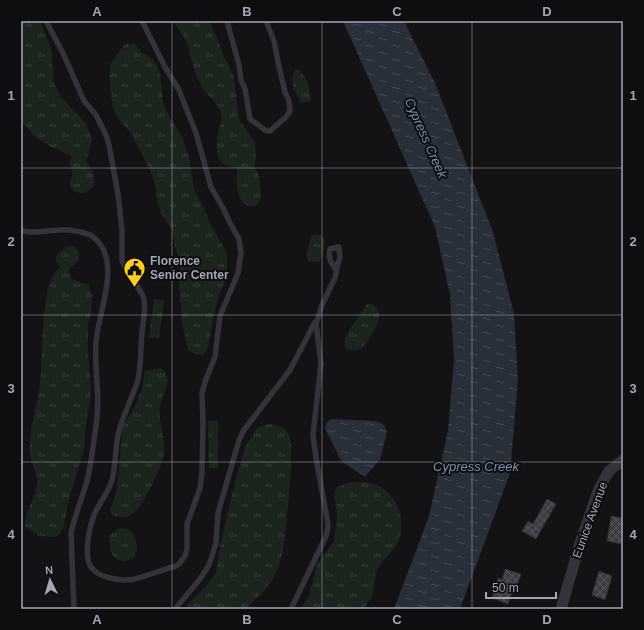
<svg xmlns="http://www.w3.org/2000/svg" width="644" height="630" viewBox="0 0 644 630" font-family="Helvetica,sans-serif">
<defs>
<pattern id="grass-tufts" width="24" height="20" patternUnits="userSpaceOnUse"><rect width="24" height="20" fill="#1c241e"/><path d="M3 7l-1-3M5 7V3M7 7l1-3M15 17l-1-3M17 17v-4M19 17l1-3" fill="none" stroke="#3a413c"/></pattern>
<pattern id="water-ripples" width="26" height="14" patternUnits="userSpaceOnUse"><rect width="26" height="14" fill="#282f38"/><path d="M2 4q2-2 4 0t4 0M15 11q2-2 4 0t4 0" fill="none" stroke="#444a53"/></pattern>
<pattern id="building-cross-hatch" width="8" height="8" patternUnits="userSpaceOnUse"><rect width="8" height="8" fill="#3c3c42"/><path d="M0 0l8 8M0 8l8-8" fill="none" stroke="#55555b"/></pattern>
</defs>
<rect width="100%" height="100%" fill="#131214"/>
<!-- grass -->
<path fill="url(#grass-tufts)" d="M21 21H40L52 51V62L54 83 61 97 85 122 91 136 92 142 86 161C93 171 95 173 94 187L84 193C77 193 68 190 70 181 71 178 73 175 72 172 72 166 67 163 72 157L68 154 53 148 35 137 21 120Z
M173 21H210L223 54 234 77 238 112 240 121 255 142 256 159 254 166 259 176 261 192 260 200 256 206C235 209 236 181 237 168 230 167 220 165 218 156 215 148 217 137 219 129 220 124 223 120 221 114 218 103 208 96 202 87 194 74 192 61 188 47 185 38 179 29 173 21Z
M125 44H134L143 53 153 59 160 73 163 103 171 119 183 139 189 156 194 189 204 208 210 224 227 253V278L220 292 216 307 207 350 203 355 195 354 188 350 182 322 179 286 180 268 171 228 161 214 157 200 155 183 149 168 130 132 120 121 113 108 110 85V64Z
M296 69C307 73 311 91 311 101L301 103C296 93 287 79 296 69Z
M315 234 321 235 325 240C325 248 323 254 319 262H308L307 252 311 237Z
M73 246C83 251 80 264 70 267L69 270 72 279 89 285 92 295 91 312 88 324V351L91 392 85 432V446L68 503 64 526 60 534 55 537 39 536 25 527C24 510 37 499 37 480 37 471 31 463 30 454 29 450 30 445 30 442 31 422 38 404 40 385 43 354 41 323 47 294 49 283 52 274 60 267L56 261 57 254 66 247Z
M154 299 164 300 159 338H149Z
M368 304H373C375 307 378 309 379 312 382 319 368 344 361 348 357 351 351 350 346 349 345 345 344 343 345 339 347 333 364 307 368 304Z
M161 368C175 379 162 393 160 407 158 422 166 438 164 453 163 465 143 506 134 513 128 518 118 518 111 514L110 508 116 495 118 479 122 428 136 404 142 388 145 371Z
M208 421H218V468H209Z
M268 424C283 425 289 429 291 444 291 468 290 491 287 514 285 537 284 562 271 582 264 592 254 600 246 609H183L206 586 216 572 220 546 234 486 245 447 257 428Z
M350 482C359 482 369 481 377 485 398 494 407 522 398 542 392 553 381 561 376 572 374 579 375 587 373 593 371 600 367 604 363 609H300L309 596 317 564 334 541 337 515 334 492 338 487Z
M119 528C126 528 131 529 134 536 149 566 103 573 110 535Z"/>
<!-- water -->
<path fill="url(#water-ripples)" d="M343 21H404L435 83 493 232 514 314 518 380 510 473 460 609H394L429 516 448 430 454 359 450 295 435 227Z
M332 419 376 421 384 425 387 432 380 459 365 477 341 461 325 428 327 422Z"/>
<!-- building -->
<path fill="url(#building-cross-hatch)" stroke="#2d2c30" d="M547 499 556 504 536 539 522 531 528 521 533 524Z
M611 516 623 518V531L621 544 607 541Z
M505 569 521 574 514 594 512 593 508 604 492 598 498 578 502 580Z
M599 571 612 576 605 600 592 595Z"/>
<g fill="none" stroke-linecap="round" stroke-linejoin="round">
<!-- service -->
<path stroke="#333339" stroke-width="5.5" d="M46 21 63 53 84 101 96 115 106 135 109 145 118 194 122 230V261L143 296C147 308 143 319 142 332 140 349 142 367 137 383 131 401 122 417 118 435 115 450 116 465 112 480 108 494 97 505 93 518 89 529 85 551 89 563 94 578 122 582 135 579 149 575 162 570 176 566L179 564 185 556 187 549V524L200 488 202 473 203 424 202 393 206 379 215 357 220 316 238 273 241 253 239 239 229 221 224 210 211 187 196 133 179 90 165 67 142 21
M227 21 239 65 241 80 245 89 250 119 265 130 270 131 286 117 290 111 289 101 285 92 279 67 274 41 266 21
M21 230C32 235 48 230 60 230 67 229 74 231 81 232 85 233 89 234 92 236 124 259 98 312 96 342 94 368 100 393 97 418 94 439 92 460 87 481 82 498 75 515 71 533L74 609
M175 609 200 579 209 565 212 556 216 543 218 513 239 440 244 430 290 370 315 322
M291 609 326 536 328 526 327 518 316 458 313 435 321 363 316 324 322 305 335 278 338 263 340 257 339 247H337L330 249C328 258 331 263 336 270"/>
<!-- minor -->
<path stroke="#333339" stroke-width="11" d="M561 609 580 543 598 491 609 471 623 460"/>
</g>
<!-- grid -->
<path fill="none" stroke="#a3a6b6" stroke-width="1" stroke-opacity="0.55" d="M172 21V609M322 21V609M472 21V609M21 168H623M21 315H623M21 462H623"/>
<!-- icons -->
<defs>
<symbol id="civic-pin" viewBox="-11 -11 22 30"><path d="M0 17L-7.5 6A9.5 9.5 0 1 1 7.5 6Z" fill="#fdcf22" stroke="#0e0d0f"/><path d="M-.6-6.5H3V-4.5H.6V-3L4-1V1h2V6H-6V1h2V-1L-.6-3ZM-1.2 2.5V6h2.4V2.5Z" fill="#111"/></symbol>
</defs>
<g fill-rule="evenodd">
<use href="#civic-pin" x="122" y="256" width="25" height="34"/>
</g>
<g text-anchor="middle" dominant-baseline="central" stroke-width="4" stroke-linejoin="round" paint-order="stroke">
<!-- poi labels -->
<g font-size="12" font-weight="bold" fill="#a3a6b6" stroke="#0e0d0f" text-anchor="start">
<text x="150" y="261">Florence<tspan x="150" dy="14">Senior Center</tspan></text>
</g>
<!-- street labels -->
<g font-size="12" fill="#a3a6b6" stroke="#0e0d0f">
<text transform="translate(590 520) rotate(-70)">Eunice Avenue</text>
</g>
<!-- water labels -->
<g font-size="13" font-style="italic" fill="#7790b3" stroke="#0e0d0f">
<text transform="translate(426 138) rotate(66)">Cypress Creek</text>
<text x="476" y="466">Cypress Creek</text>
</g>
</g>
<!-- border -->
<rect width="644" height="630" fill="none" stroke="#0e0d0f" stroke-width="44"/>
<!-- north arrow -->
<g transform="translate(50 580) rotate(355)" stroke="#0e0d0f" stroke-width="3" paint-order="stroke">
<path d="M0-3L7 15L0 10L-7 15Z" fill="#a3a6b6"/>
<text y="-6" font-size="11" font-weight="bold" text-anchor="middle" fill="#a3a6b6">N</text>
</g>
<!-- scale -->
<path d="M486 592v6h70v-6" fill="none" stroke="#a3a6b6" stroke-width="2"/>
<text x="492" y="592" font-size="12" fill="#a3a6b6" stroke="#0e0d0f" stroke-width="3" paint-order="stroke">50 m</text>
<rect x="22" y="22" width="600" height="586" fill="none" stroke="#a3a6b6" stroke-width="1.5"/>
<g font-size="13" text-anchor="middle" font-weight="bold" fill="#a3a6b6">
<text x="97" y="16">A</text>
<text x="247" y="16">B</text>
<text x="397" y="16">C</text>
<text x="547" y="16">D</text>
<text x="11" y="100">1</text>
<text x="633" y="100">1</text>
<text x="11" y="246">2</text>
<text x="633" y="246">2</text>
<text x="11" y="393">3</text>
<text x="633" y="393">3</text>
<text x="11" y="539">4</text>
<text x="633" y="539">4</text>
<text x="97" y="624">A</text>
<text x="247" y="624">B</text>
<text x="397" y="624">C</text>
<text x="547" y="624">D</text>
</g>
</svg>
